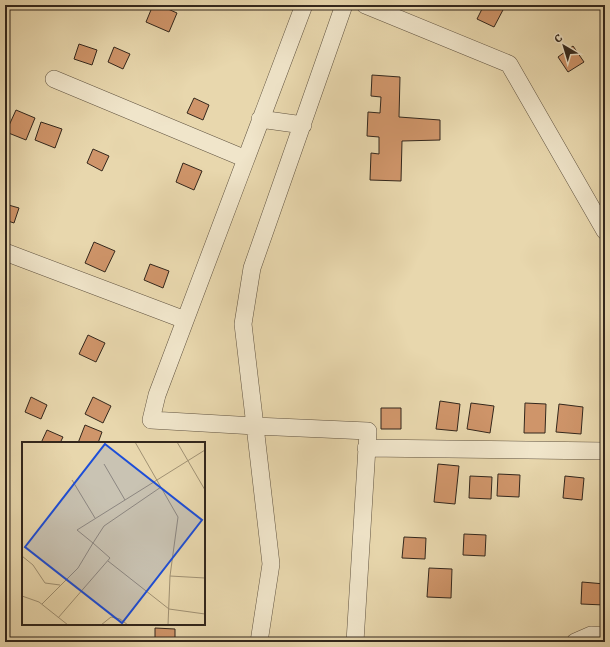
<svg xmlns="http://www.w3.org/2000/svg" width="610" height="647" viewBox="0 0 610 647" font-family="Alegreya,serif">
<rect width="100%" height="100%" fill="#e8d7ad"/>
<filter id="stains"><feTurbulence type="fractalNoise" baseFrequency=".005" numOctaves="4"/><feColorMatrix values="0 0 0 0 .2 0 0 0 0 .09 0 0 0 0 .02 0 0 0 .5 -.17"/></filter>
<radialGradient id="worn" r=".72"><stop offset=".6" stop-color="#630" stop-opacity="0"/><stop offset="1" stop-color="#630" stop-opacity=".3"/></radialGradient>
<!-- building -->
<path fill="#cf956a" stroke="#33271c" d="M153 5H159L177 13 169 32 146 22Z
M484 5H498L504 8 494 27 477 19Z
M79 44 97 50 92 65 74 59Z
M573 46 584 62 568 72 558 57Z
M114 47 130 54 123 69 108 62Z
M372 75 400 77 399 117 440 120V140L402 141 401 181 370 180 371 153 379 154V137L367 136 368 112 380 113 381 97 371 96Z
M194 98 209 105 203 120 187 113Z
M16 110 35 118 26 140 6 132Z
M41 122 62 129 55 148 35 140Z
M93 149 109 156 102 171 87 163Z
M183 163 202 171 194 190 176 182Z
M5 204 19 208 14 223 5 220Z
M94 242 115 251 105 272 85 263Z
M150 264 169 271 163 288 144 280Z
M88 335 105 343 96 362 79 354Z
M31 397 47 405 41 419 25 412Z
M93 397 111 406 103 423 85 414Z
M440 401 460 404 457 431 436 429Z
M471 403 494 406 490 433 467 429Z
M525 403 546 404 545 433H524Z
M559 404 583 407 581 434 556 432Z
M381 408H401V429H381Z
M85 425 102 432 98 443H78Z
M47 430 63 437 60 443H41Z
M438 464 459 466 455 504 434 502Z
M498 474 520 475 519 497 497 496Z
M470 476 492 477 491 499 469 498Z
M565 476 584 478 582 500 563 498Z
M464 534 486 535 485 556 463 555Z
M404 537 426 538 425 559 402 558Z
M429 568 452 569 451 598 427 597Z
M582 582 605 584 604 605 581 604Z
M155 628 175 629V642H155Z"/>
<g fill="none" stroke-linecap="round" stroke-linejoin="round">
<defs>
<path id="minor" d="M344 5 252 268 243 324 255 426 368 431 355 642
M365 5 509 64 605 231
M54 79 246 159
M260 119 303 125
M5 252 185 320
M366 448 605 451
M259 642 271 564 255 426 151 420 157 395 304 5
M575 642 591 635 605 636"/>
</defs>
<!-- minor casing -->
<use href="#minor" stroke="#605340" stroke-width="18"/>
<!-- minor -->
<use href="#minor" stroke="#f0e5ca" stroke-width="17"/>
</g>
<!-- overview -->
<g transform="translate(22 442)">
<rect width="183" height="183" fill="#e8d7ad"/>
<path fill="none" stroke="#a09173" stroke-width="1" d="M113 0 156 75 148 134 146 183M155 0 183 48M82 22 103 58M50 38 73 76M0 114 11 123 23 141 38 143M86 119 147 167 183 172M148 134 183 136M0 154 17 160 46 183M20 162 56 126 71 101 55 88 183 8M36 176 88 116 71 101 82 84 139 45M79 183 89 175 98 177 106 183"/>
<path fill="#1d4ed8" fill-opacity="0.15" stroke="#1d4ed8" stroke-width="2" d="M83 2 180 78 100 181 3 105Z"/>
<rect width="183" height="183" fill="none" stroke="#33271c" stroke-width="2"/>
</g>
<!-- margin -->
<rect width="610" height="647" fill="none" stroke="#e8d7ad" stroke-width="20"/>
<rect x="6" y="6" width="598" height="635" fill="none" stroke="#33271c" stroke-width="2"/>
<rect x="10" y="10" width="590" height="627" fill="none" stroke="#33271c"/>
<!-- north arrow -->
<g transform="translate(564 46) rotate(322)" stroke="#f0e5ca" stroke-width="3" paint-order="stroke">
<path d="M0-3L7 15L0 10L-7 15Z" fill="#33271c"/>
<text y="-6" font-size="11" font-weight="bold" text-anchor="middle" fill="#33271c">С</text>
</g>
<rect width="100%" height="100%" filter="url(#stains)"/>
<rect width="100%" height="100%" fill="url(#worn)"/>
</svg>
